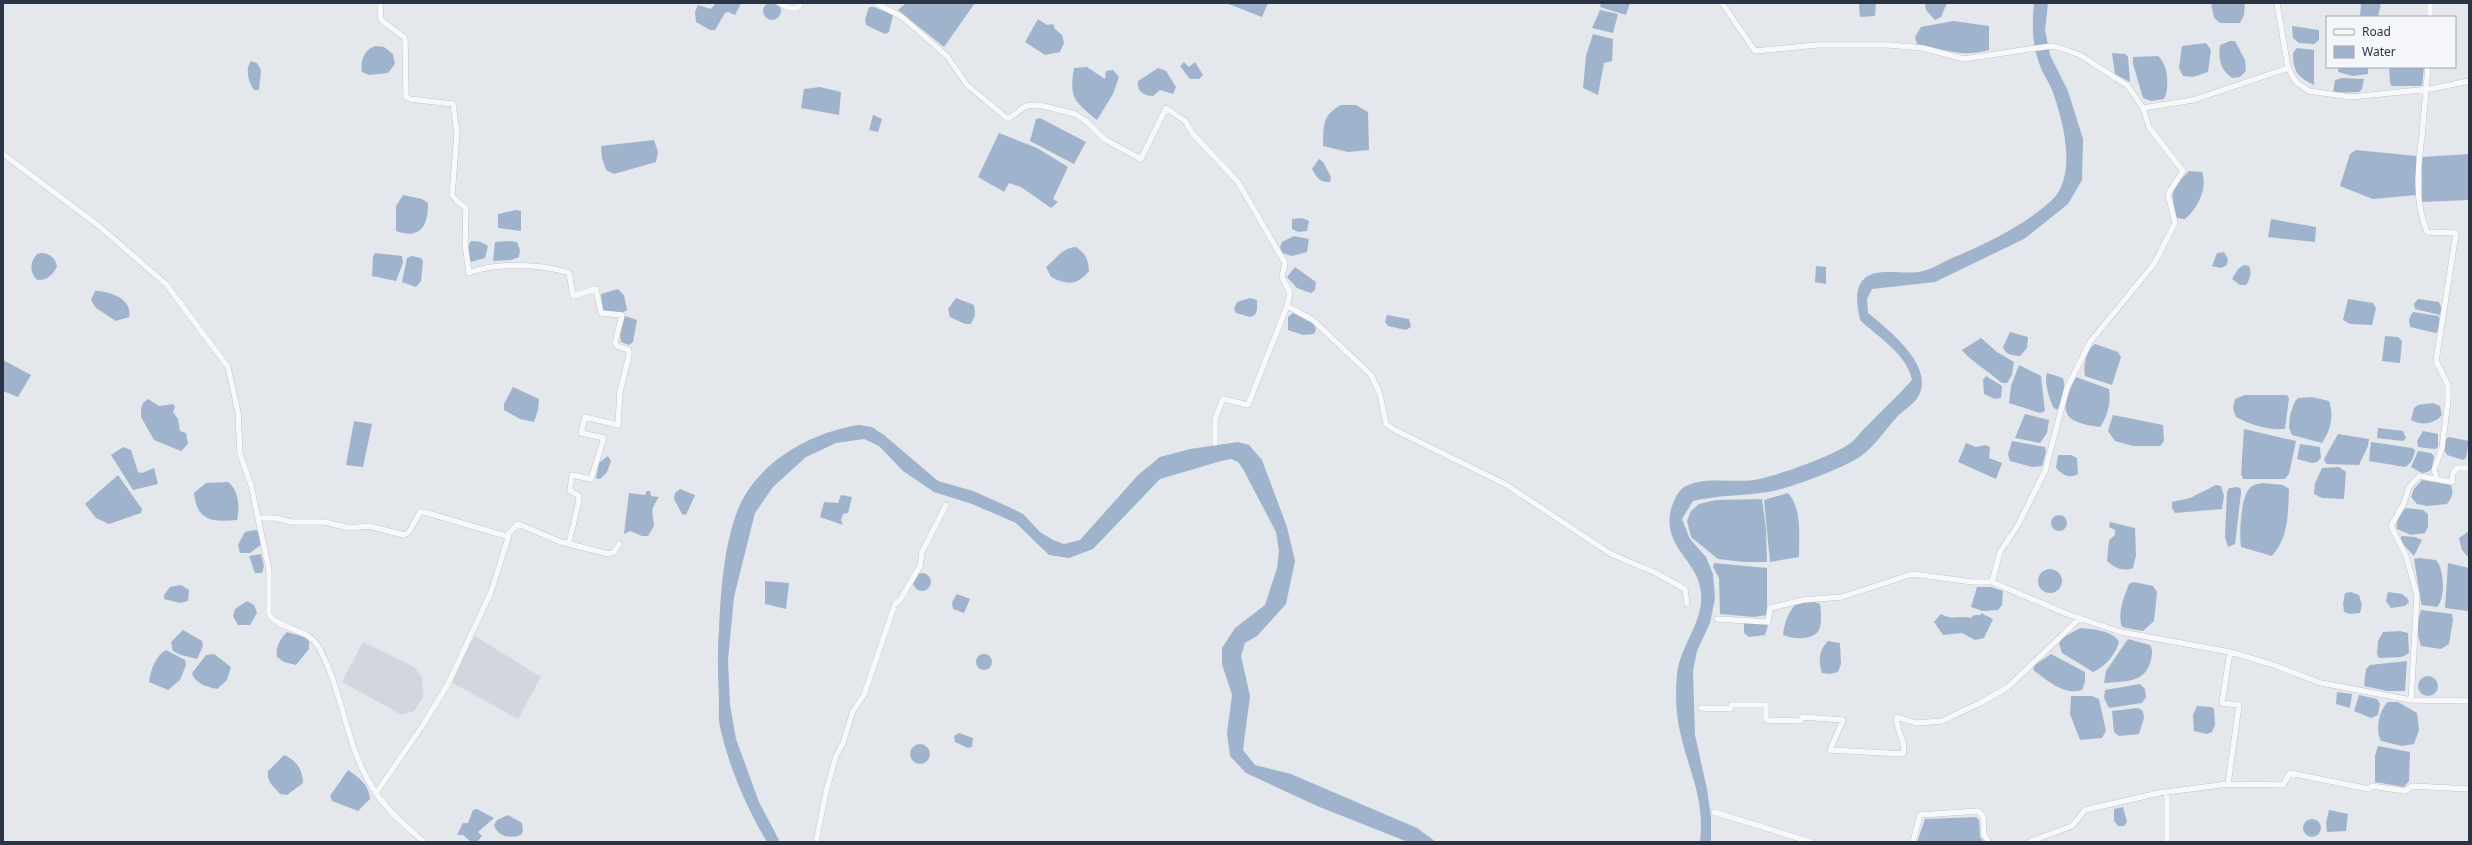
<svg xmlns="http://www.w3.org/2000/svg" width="2472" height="845" viewBox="0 0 2472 845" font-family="'Noto Sans',sans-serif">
<rect width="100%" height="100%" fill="#e4e7ec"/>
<!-- built -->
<path fill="#d2d6de" d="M475 636 541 677 518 719 451 682 461 657Z
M363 642 414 667 422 677 423 698 414 711 402 715 342 682Z"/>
<!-- water -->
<path fill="#9fb4cc" d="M763 11a9 9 0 1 1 18 0a9 9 0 1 1-18 0Z
M716 3H741L735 15 728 12 725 13 715 30H710L696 22 695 12 698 5 711 9Z
M906 3H975L944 47 898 10Z
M1226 3H1268L1262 17Z
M1601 3H1630L1626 15 1600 7Z
M1856 3H1876L1875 16 1860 17 1859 4Z
M1947 3 1941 17 1935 20 1926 10 1925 4Z
M2034 3H2048L2045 30 2050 55 2068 91 2083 139 2082 180 2068 204 2024 239 1935 282 1872 289 1867 299 1868 313C1889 330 1936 367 1918 397 1913 405 1902 411 1896 418 1885 430 1874 447 1861 456 1844 468 1788 489 1768 492 1743 496 1718 495 1693 501L1682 519 1690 539 1706 557 1713 574 1715 598 1710 623 1697 651 1693 671 1695 735 1707 789 1711 817V842H1700C1705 800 1690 774 1681 736 1676 717 1675 695 1677 675 1679 647 1704 622 1701 593 1699 560 1659 546 1672 506 1674 500 1678 491 1684 487 1703 476 1732 483 1754 480 1776 476 1831 457 1849 444 1856 440 1861 431 1867 426 1882 410 1898 396 1912 380 1907 354 1878 337 1860 320 1858 307 1853 290 1864 279 1877 266 1906 276 1923 271 1932 269 1941 263 1950 259 1985 244 2024 226 2052 200 2078 175 2063 119 2052 90 2048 80 2041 71 2038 60 2032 42 2032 22 2034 3Z
M2211 3H2245L2244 15 2240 23H2220L2214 18Z
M2361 3H2381L2378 17H2360Z
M869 7H874L893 15 889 32 885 34 866 25 865 19Z
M1600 10 1618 14 1613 33 1592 28Z
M1038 19 1047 25 1053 24 1055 29 1062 35 1064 43 1060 52 1045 55 1025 42Z
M1953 21 1989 26V50C1961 58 1944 49 1917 44L1915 37 1921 27Z
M2292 26 2319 30V40L2314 44 2299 43 2293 38Z
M1593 34 1613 39 1612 61 1604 63 1598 95 1583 88 1586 56Z
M2230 41H2235L2245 60 2246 71 2240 77 2232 78C2221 70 2218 59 2220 45Z
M2206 43 2211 50 2208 72 2193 77 2183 76 2179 68 2182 46Z
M375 46 384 47 393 54 395 64 388 73 369 75 362 72C360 61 364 50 375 46Z
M2297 48 2314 50V85C2298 77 2293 72 2293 53Z
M2112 53 2125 54 2128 57 2130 82 2115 74Z
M2158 56C2168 64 2170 88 2164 99L2151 101 2143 98 2133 64V57Z
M251 61 257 63 261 70 259 90H254C248 82 245 68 251 61Z
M1184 62 1189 67 1195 62 1203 75 1199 79H1190L1180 66Z
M1087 67 1105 79 1106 71 1113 70 1119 77 1113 94 1097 120C1074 101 1069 98 1074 68Z
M2339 67H2368V74L2353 76 2338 72Z
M2389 67H2424L2422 86H2392L2390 83Z
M1158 68 1166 71 1176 87 1173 94 1160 90 1153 96C1144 96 1136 91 1138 81Z
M2342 78 2364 79 2362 89 2359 92 2333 93 2335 80Z
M820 87 841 92 839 115 801 108 804 89Z
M1341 105H1356L1368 112 1369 150 1348 152 1323 146C1324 126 1321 116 1341 105Z
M873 115 882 119 878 132 869 130Z
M1040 118 1086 142 1074 164 1030 141 1036 119Z
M999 133 1037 148 1068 167 1053 199 1058 202 1051 208 1021 187 1009 183 1004 192 978 177Z
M654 140 658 152 656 162 614 174 606 170 602 158 601 146Z
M2356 150 2416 156V195L2373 199 2340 186 2350 154Z
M2469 154V200L2422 202V157Z
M1319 159 1323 162 1331 177 1330 182C1319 183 1317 177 1312 169Z
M2189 171 2202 172C2208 188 2198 208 2185 219L2177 218C2170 192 2170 190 2189 171Z
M403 195 422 199 428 203C428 225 422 240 396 231V206Z
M515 210 521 211V231L498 228V214Z
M1302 218 1309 221 1307 231 1298 232 1292 229V219Z
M2271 219 2316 227 2315 242 2268 237Z
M1294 236 1309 239 1307 252 1292 256 1282 253 1280 247 1282 242Z
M473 241 481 242 488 246 485 258 471 262 467 251 470 242Z
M509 241 517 242 520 250 519 257 511 260 493 261 495 242Z
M1076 247C1086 254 1088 259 1089 271 1077 286 1067 285 1051 277L1046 267C1056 259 1062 248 1076 247Z
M2224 252 2228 259 2227 265 2221 268 2212 266 2217 253Z
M41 253C50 253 56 259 57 267 52 275 47 281 37 280 30 273 29 263 37 254Z
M375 253 402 256 403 263 396 281 372 276 373 256Z
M412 256 421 258 423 261 421 281 416 287 402 282 407 258Z
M2244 265 2249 266C2252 272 2250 280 2246 285H2240L2232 279 2238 269Z
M1816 266 1826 267V284L1815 282Z
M1295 267 1316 282 1315 290 1311 293 1297 288 1287 277Z
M618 289 624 295 627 310 620 314 603 311 601 294Z
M95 291C110 291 133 299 129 317L116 321 96 308 91 300Z
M956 298 974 305 975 315 971 324H965L950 317 948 309Z
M1250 298 1257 300V310L1255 315 1250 317 1236 313 1234 309 1237 302Z
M2348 299 2373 303 2376 308 2372 325 2350 324 2343 320Z
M2418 299 2439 302 2442 310 2440 315 2415 309 2414 304Z
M2413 312 2438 316C2442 321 2440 329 2436 333L2410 327 2409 319Z
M1293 313 1314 324 1316 330 1314 334 1303 335 1288 330V317Z
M1387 315 1409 319 1411 327 1406 330 1388 326 1385 322Z
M625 316 637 320 633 342 629 345 621 342 620 332Z
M2010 332 2028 337 2027 348 2020 356C2011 355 2006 355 2003 347Z
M2385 336 2398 337 2402 341 2400 363 2382 361Z
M1981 338 1997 352 2014 362 2012 375 2007 383H2002C1993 375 1966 357 1962 350Z
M2095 344 2118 352 2121 357 2112 385 2085 376C2083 366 2086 350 2095 344Z
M3 360 31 375 18 397 3 391Z
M2019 365 2041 376 2045 411 2040 413 2009 403 2011 386Z
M2047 373 2063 378C2066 391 2064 398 2057 410L2053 407C2049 397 2044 383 2047 373Z
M1986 376 2002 386 2001 398 1995 399 1984 394 1983 380Z
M2076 377 2109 389C2111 402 2108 416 2100 427 2060 422 2059 411 2076 377Z
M513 387 539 399 538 410 534 422 520 419 504 410V404Z
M2245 395H2287L2289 398 2285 429C2267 430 2251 425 2236 417L2233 408 2235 399Z
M2312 397 2329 401C2334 416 2331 430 2322 443L2292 435 2289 428 2290 415 2295 401 2298 398Z
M148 399 159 406 173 404 175 407 173 412 178 419 180 431 186 433 188 444 181 451 154 440 141 417V409L143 403Z
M2433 403 2440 406 2442 415C2434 424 2422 426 2411 420L2414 408 2418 405Z
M2025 414 2049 420 2047 433 2040 443 2015 438Z
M2113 415 2163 425 2164 441 2160 446H2133L2115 441 2108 431Z
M354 421 372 424 363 467 346 465Z
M859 425 872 427 884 435 938 481 973 491 1009 507 1023 514 1040 532 1053 540 1064 544 1080 540 1138 475 1160 457 1190 449 1238 442 1249 445 1262 460 1287 527 1295 561 1286 604 1257 636 1245 643 1241 656 1250 696 1243 750 1255 765 1291 774 1417 828 1436 842H1408L1317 806 1246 773 1230 756 1227 733 1232 695 1222 664V648L1235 628 1265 605 1277 568 1279 551 1276 532 1243 469 1238 462 1231 459 1221 461 1160 479 1093 549 1069 558 1049 555 1016 523 972 504 934 492 903 471 879 446 864 439 836 443 806 457 773 487 755 513 734 597 728 660 730 705 736 739 759 802 780 842H767C747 808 730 770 721 731 718 722 719 711 719 701 718 677 717 653 719 629 721 589 724 543 739 507 759 461 812 432 859 425Z
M2378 428 2403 431 2406 438 2403 441 2377 438Z
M2244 429 2296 441 2289 474 2285 479H2243L2241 474Z
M2423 431 2438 434V447L2435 449 2418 447 2417 441Z
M2338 434 2369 439 2368 446 2359 465 2326 464 2324 459Z
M2449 437 2469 441 2466 458 2463 460 2447 455 2444 450 2446 439Z
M2012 441 2045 447 2046 452 2042 466 2032 467 2010 461 2008 454Z
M2371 442 2412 448 2415 450C2414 457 2411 464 2405 467L2369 461Z
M1966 443 1976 447 1985 445 1990 447 1989 458 2002 463 1996 479 1958 462Z
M2300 444 2320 447 2321 458 2317 462 2312 463 2297 459Z
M123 447 131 450 138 472 142 473 154 468 158 484 133 490 111 455Z
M2418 451 2431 453 2434 456 2432 469 2428 472 2422 473 2411 467Z
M2058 455H2071L2077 458 2078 474C2069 479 2063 475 2056 468Z
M608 456 611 461 607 472 600 479 596 478 599 463Z
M2339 467 2346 472 2344 499 2322 498 2314 494 2315 483 2322 468Z
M118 475 142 509 141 513 109 524 96 518 85 504Z
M2422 480 2451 485C2454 493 2452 497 2447 504L2427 506 2417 504 2411 497 2414 489Z
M228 482C239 490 240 508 237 520 213 522 197 522 194 493L206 483Z
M2263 483 2283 485 2289 489C2288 513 2289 537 2272 556L2241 547C2239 534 2241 498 2249 489 2253 484 2258 484 2263 483Z
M2216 485 2221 486 2224 496 2222 509 2175 513 2172 508V502L2190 498Z
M2238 487 2241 489V493L2235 544 2228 547 2225 537 2227 492 2229 488Z
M680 489 695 495 686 515 682 514 674 499 675 493Z
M647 491H650L651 496 659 497C649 512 653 511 654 526L648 536H642L630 531 624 534 629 493 645 495Z
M1788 493C1802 508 1799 537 1799 557L1770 562 1764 500Z
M841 495 852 497 848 513 843 514 841 520 843 525 820 517 824 502 838 503Z
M1762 499 1766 529 1767 562H1744L1718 559 1691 537 1687 521 1691 511 1699 504 1716 500Z
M2407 508 2423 510 2428 514V527L2425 533 2411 535 2397 529C2396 521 2399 511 2407 508Z
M2051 523a8 8 0 1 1 16 0a8 8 0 1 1-16 0Z
M2110 522 2135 528 2136 555 2133 568C2123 572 2115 568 2107 561L2109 540 2115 535V530L2109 527Z
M255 530 259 532 261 545 250 553H240L238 545 245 532Z
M2469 531V556H2467L2462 550 2459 538Z
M2401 536 2415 537 2422 540 2414 556 2401 542Z
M261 554 264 566 262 573H255L249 556Z
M2419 558 2436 560C2444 568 2446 598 2437 607L2422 605 2421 602 2414 559Z
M1714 563 1767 568V615L1754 617 1720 614 1719 578 1713 567Z
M2448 563 2469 568 2468 611 2445 608Z
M2038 581a12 12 0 1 1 24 0a12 12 0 1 1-24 0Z
M913 582a9 9 0 1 1 18 0a9 9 0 1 1-18 0Z
M765 581 789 583 786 609 765 604Z
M2134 582 2153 586 2157 592 2154 621 2143 631 2122 627C2117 613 2124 597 2129 584Z
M181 585 189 590 188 601 180 603 164 599V595L170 587Z
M1977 587H1991L2003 591 2002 605 1998 610 1983 611 1971 607Z
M2351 592 2359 595 2362 605 2360 613 2350 614 2344 612 2343 604 2345 593Z
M2388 592 2402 594 2407 598 2409 602 2405 606 2391 608 2386 601Z
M957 594 970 599 964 613 953 609 952 602Z
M247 601 254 605 257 613 250 625H238L233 616 235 609Z
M1815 602 1820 604C1821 612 1822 623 1819 630 1813 641 1792 639 1783 635 1784 625 1789 607 1799 603 1803 601 1810 602 1815 602Z
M2421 610 2452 614 2453 620 2449 644 2441 649 2421 646 2416 628Z
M1981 613 1993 619 1984 638 1975 640 1962 633 1943 635 1934 622 1941 614C1952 621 1959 615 1971 618L1974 615H1981Z
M1744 623H1764L1768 625 1765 635 1749 637 1744 633Z
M2080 628C2092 629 2113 630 2119 642 2115 655 2106 666 2093 672L2062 653 2059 644 2062 638Z
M183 630 202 641 203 646 197 659 181 655 173 651 171 642Z
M2400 631 2408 633 2409 653 2402 657 2379 658 2377 654 2378 641 2383 632Z
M287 632 304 637 309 641V649L296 665 284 662 277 657C275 647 281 638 287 632Z
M2128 639 2150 645C2153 651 2152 654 2151 660 2145 684 2125 681 2104 683L2106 671Z
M1828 641 1840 643 1841 664 1838 672 1830 674 1822 673C1818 661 1819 650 1828 641Z
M166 650 185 660 186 665 180 680 168 690 149 682C150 671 156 655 166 650Z
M214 654 231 667 227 680 217 689C208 687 195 684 192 673L206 655Z
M2051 654 2085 672V682L2082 690C2064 696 2047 680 2033 670L2035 665Z
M976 662a8 8 0 1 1 16 0a8 8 0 1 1-16 0Z
M2407 661 2405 691H2387L2364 686 2366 669 2370 665Z
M2418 686a10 10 0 1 1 20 0a10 10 0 1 1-20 0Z
M2140 684 2145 689 2146 697 2142 703 2109 708 2104 698 2105 690Z
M2337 692 2352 694 2350 708 2336 704Z
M2359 695 2377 699 2380 704 2378 715 2371 718 2354 711Z
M2071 696H2092L2099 699 2106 731 2102 738 2080 740 2070 714Z
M2388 702H2398L2417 713 2419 730 2414 744 2402 746 2381 741C2375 731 2379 709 2388 702Z
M2197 706 2211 707 2214 709 2215 725 2212 732 2207 734 2194 731 2193 715Z
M2138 708 2143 711 2144 718 2139 734 2119 736 2114 732 2112 711Z
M959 733 973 738 972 747 968 748 955 742 954 736Z
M910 754a10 10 0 1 1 20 0a10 10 0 1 1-20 0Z
M2378 746 2410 752 2409 781 2404 787 2375 782V756Z
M284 755C296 760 303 770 303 783L287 795 280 794 271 784 268 778V771Z
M348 770C359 778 369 784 370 799L358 811 332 801 330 796Z
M2123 807 2127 822 2124 826H2118L2114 821V809Z
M477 809 494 818 478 832 482 836 477 842H471L463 835H457L463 823H468L473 810Z
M2329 810 2348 814 2346 831 2327 832 2326 823Z
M508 815 522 823 523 831 521 835C510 839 498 837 494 825L497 820Z
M1976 817 1979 820 1980 837 1984 842H1917L1925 819Z
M2303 828a9 9 0 1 1 18 0a9 9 0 1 1-18 0Z"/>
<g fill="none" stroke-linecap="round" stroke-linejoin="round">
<defs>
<path id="street" d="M380 3 381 20 405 38 406 97 410 99 453 104 457 133 452 195 457 201 466 208 465 244 469 273C495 262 543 264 569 273L573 296 596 289 601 313 622 315 615 343 617 346 629 350V355L620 392 618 425 585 417 581 433 604 438 591 479 572 475 570 491 578 495 579 500 569 543
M779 3 789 8H797L801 3
M876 3 902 17 947 56 967 85 1008 119 1026 106 1039 105 1075 114 1086 121 1104 139 1141 159 1166 108 1185 121 1193 134 1238 182 1285 263 1282 277 1290 293 1287 306 1313 320 1371 375 1380 394 1386 424 1395 430 1505 484 1611 554 1656 573 1685 589 1687 604
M1722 3 1755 51 1817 45H1889L1923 48 1964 59 2029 49 2052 46 2060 48 2080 55 2128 86 2143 108 2149 127 2183 171 2168 194 2175 223 2154 264 2090 342 2067 388 2045 471 2018 525 2000 552 1992 582 2067 614 2121 632 2230 652 2271 664 2321 683 2411 700 2469 701
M2277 3 2288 68
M2430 3V17
M2428 67C2426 90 2424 112 2422 135 2418 168 2414 200 2427 232L2456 233 2436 361 2448 385V401L2442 448 2434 470 2437 479
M2143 108 2193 100 2288 68 2296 82 2309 91 2351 97 2430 89 2469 81
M3 154 99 226 166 284 228 367 238 412 240 454 251 485 269 570V614C278 629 307 628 318 646 343 690 345 744 372 787 385 809 406 826 424 842
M1215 443V419L1223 399 1248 405 1287 306
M259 518H276L291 522H325L349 528 369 526 404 535 409 532 420 512H424L506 536 518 524 561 542 609 554 614 552 619 544
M1717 619 1768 622 1770 608 1803 600 1842 597 1912 574 1973 582H1992
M2411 700 2417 595 2406 556 2391 526 2404 503 2409 487 2419 476 2452 482 2453 473 2457 468H2469
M1701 708 1731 709V705H1766V720L1800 721 1803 717 1843 720 1830 750 1903 754C1907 741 1894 728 1897 717L1916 723 1942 721 1982 702 2008 687 2080 618
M2228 784 2283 785 2290 773 2369 789 2372 786 2405 791 2412 786 2469 789
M2167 792V842
M376 793 423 725 448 684 491 592 509 535
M1714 812 1811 842
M816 842 826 792 836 756 843 743 853 711 864 695 895 604 900 600 920 566 922 552 946 505
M1913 842 1920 815 1978 811 1983 816 1984 835 1989 842
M2029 842 2072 826 2085 810 2159 793 2228 784 2239 705 2222 703 2230 652"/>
</defs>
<!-- street casing -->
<use href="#street" stroke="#a9aeb7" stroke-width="6"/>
<!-- street -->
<use href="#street" stroke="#f7f8fa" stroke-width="5.5"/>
</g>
<!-- border -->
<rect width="2472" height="845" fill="none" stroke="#2b3445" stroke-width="8"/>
<!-- legend -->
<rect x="2326" y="16" width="130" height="52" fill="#f4f6f9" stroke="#a4a8b1"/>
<rect x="2334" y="29" width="20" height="6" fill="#f7f8fa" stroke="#a4a8b1"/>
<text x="2362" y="36" font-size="12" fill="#2b3445">Road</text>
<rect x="2334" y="46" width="20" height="12" fill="#9fb4cc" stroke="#a4a8b1"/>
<text x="2362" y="56" font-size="12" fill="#2b3445">Water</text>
</svg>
